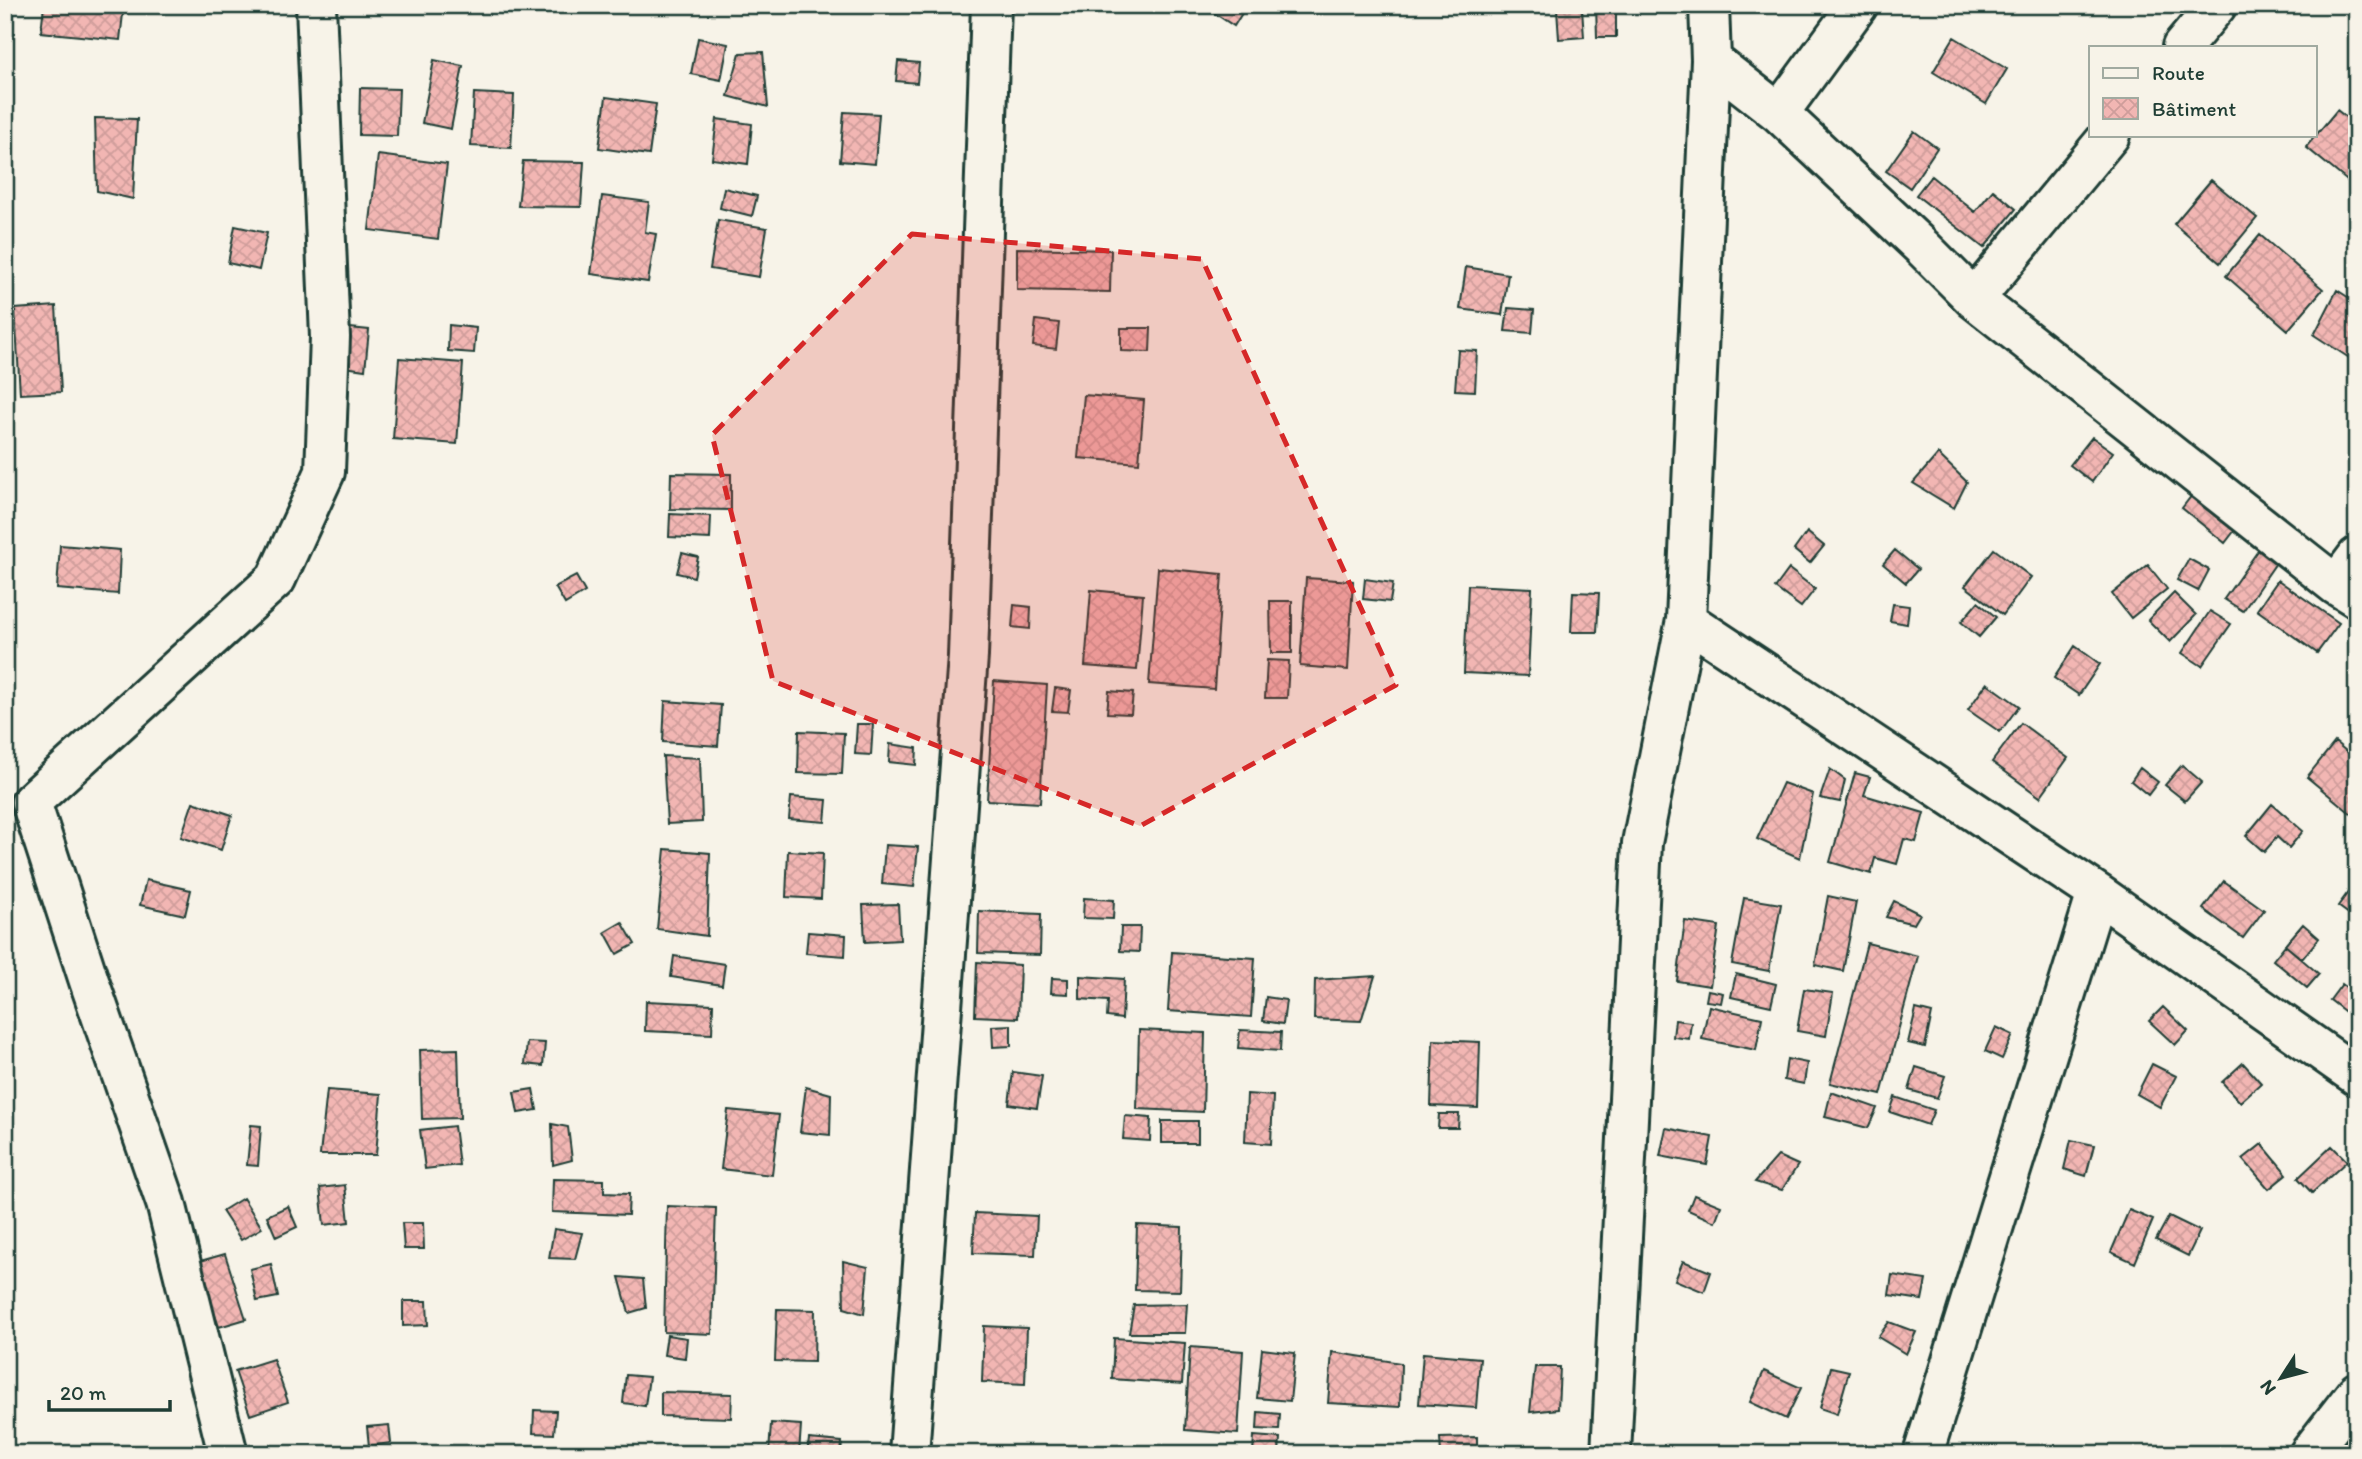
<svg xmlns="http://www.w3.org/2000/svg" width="2362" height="1459" viewBox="0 0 2362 1459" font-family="Itim,sans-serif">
<defs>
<pattern id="building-cross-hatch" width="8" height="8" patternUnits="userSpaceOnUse" patternTransform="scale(1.75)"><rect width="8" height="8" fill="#f2b6b3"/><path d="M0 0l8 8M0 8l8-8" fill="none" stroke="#cf9d9b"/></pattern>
</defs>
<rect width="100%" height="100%" fill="#f7f3e8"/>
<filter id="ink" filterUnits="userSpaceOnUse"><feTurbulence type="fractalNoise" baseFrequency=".0143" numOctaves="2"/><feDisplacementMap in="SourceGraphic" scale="14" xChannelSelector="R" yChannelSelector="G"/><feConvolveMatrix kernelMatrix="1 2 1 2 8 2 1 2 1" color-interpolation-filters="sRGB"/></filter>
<g filter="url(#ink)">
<!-- building -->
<path fill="url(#building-cross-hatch)" stroke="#1f3d34" stroke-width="2" d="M44 5H124L120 40 41 32Z
M1202 5H1247L1234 26Z
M1596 5H1616V37H1597Z
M1582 9 1584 37 1559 39 1557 10Z
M1954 37 2007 69 1986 104 1933 72Z
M698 38 728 44 721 80 691 74Z
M763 52 768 107 728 96 740 53Z
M434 60 463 66 451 129 422 123Z
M898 61 919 63 917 83 896 81Z
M360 88 399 89 397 136 359 135Z
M474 93 514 95 511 148 471 146Z
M606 97 656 104 649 155 599 148Z
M2337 110 2357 126V189L2306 147Z
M844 112 879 114 875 164 840 161Z
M95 118 137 119 133 199 97 191Z
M717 119 752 124 748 164 712 159Z
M1914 131 1937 148 1910 188 1886 171Z
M378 155 447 164 438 239 369 230Z
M523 161 584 162 581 207 518 206Z
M1931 176 1975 212 1993 190 2016 209 1984 248 1916 195Z
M2211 180 2257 218 2220 263 2174 224Z
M724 188 757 196 752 216 720 208Z
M602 196 649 202 645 232 656 234 648 282 591 274Z
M718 220 767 228 759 277 710 269Z
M235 226 267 233 259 270 228 263Z
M2260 235 2323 289 2288 330 2226 276Z
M1017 248 1111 250 1110 292 1017 290Z
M1466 267 1508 274 1502 315 1460 309Z
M2337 290 2357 303V363L2314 335Z
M56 306 61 392 20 394 15 309Z
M1508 308 1534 310 1532 333 1505 331Z
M1036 320 1059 323 1056 349 1033 346Z
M449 325 476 328 474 353 448 351Z
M350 328 369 330 365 370 344 367Z
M1121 328H1151L1150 352 1121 351Z
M1458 350 1477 351 1475 391 1455 390Z
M399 358 463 363 457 444 393 439Z
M1084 395 1144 400 1139 463 1078 458Z
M2092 437 2113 452 2092 482 2070 465Z
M1938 454 1967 482 1954 508 1913 483Z
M671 473 731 474V510L670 509Z
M2199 486 2242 521 2225 543 2182 508Z
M670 514 711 516 710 539 669 537Z
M1807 532 1824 546 1810 563 1794 550Z
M2267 538 2282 554 2243 611 2224 599Z
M60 545 120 550 118 594 57 589Z
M1994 549 2031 577 2003 615 1965 586Z
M1895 550 1918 569 1906 583 1883 564Z
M682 553 698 557 694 577 677 573Z
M2189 559 2209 570 2198 591 2177 580Z
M2148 565 2167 589 2131 618 2112 594Z
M1158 568 1222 574 1214 689 1149 684Z
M1789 569 1815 589 1801 607 1775 588Z
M576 576 585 592 565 604 555 587Z
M1306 578 1353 581 1348 670 1300 666Z
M1365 579 1393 583 1390 602 1363 599Z
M2278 580 2339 623 2317 653 2257 610Z
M1468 585 1532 588 1528 676 1464 673Z
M1091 590 1143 595 1137 670 1085 666Z
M1573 592 1599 593 1597 632H1571Z
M2174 593 2196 615 2170 642 2148 620Z
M1270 601H1292V653H1271Z
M1978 602 1996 617 1979 637 1961 622Z
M1893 604 1909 606 1907 624 1890 621Z
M1014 605 1031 607 1030 629 1012 627Z
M2210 611 2231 624 2202 666 2182 653Z
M2075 646 2100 664 2079 695 2054 678Z
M1267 660 1289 661 1287 698H1265Z
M994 681 1047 685 1040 803 987 800Z
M1987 683 2019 706 2000 732 1968 710Z
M1055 688 1071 690 1068 712 1052 711Z
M1109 691 1133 693 1131 714 1107 713Z
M665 701 721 705 718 746 663 742Z
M2021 723 2068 758 2040 797 1992 762Z
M857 724H873L871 755 855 754Z
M799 731 844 733 842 774 798 773Z
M2335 742 2357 760V813L2354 816 2307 777Z
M890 744 917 748 916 765 889 762Z
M663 756 700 758 702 822 667 824Z
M2182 765 2202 782 2185 801 2165 785Z
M2140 768 2158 782 2148 795 2131 781Z
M1830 769 1845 780 1840 802 1820 798Z
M1855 773 1870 777 1864 795 1924 813 1916 842 1904 839 1897 864 1875 858 1871 874 1830 862Z
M1783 783 1813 794 1800 858 1757 839Z
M791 797 827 800 825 822 789 819Z
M193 802 232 815 221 850 181 837Z
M2272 804 2303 831 2289 848 2277 837 2264 852 2246 836Z
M885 845 918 847 914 887 882 884Z
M665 849 710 853 707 936 657 929Z
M788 851 823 853 821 899 786 897Z
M146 880 191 890 185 915 140 905Z
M2357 880V920L2338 906Z
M2224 881 2264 910 2243 938 2203 909Z
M1828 896 1856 902 1843 971 1815 965Z
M1084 898 1114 900 1113 919 1083 918Z
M1744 898 1781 904 1769 971 1732 964Z
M1894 901 1920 914 1914 924 1886 917Z
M898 904 900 940 865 942 863 905Z
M979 911 1041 914 1040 955 978 953Z
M1685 921 1719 926 1710 986 1677 981Z
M622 922 635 944 617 954 605 932Z
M2303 924 2319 938 2302 959 2285 945Z
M1121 927H1140L1139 952 1120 951Z
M808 932 846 935 845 956 806 953Z
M1867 943 1918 956 1881 1095 1830 1083Z
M2285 945 2319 974 2307 988 2273 960Z
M1172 952 1255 958 1251 1017 1168 1011Z
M674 956 725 964 722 985 671 977Z
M977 962 1020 965 1018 1018 975 1016Z
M1736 974 1776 984 1771 1006 1731 997Z
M1080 976 1124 979 1122 1019 1107 1017 1108 1001 1080 999Z
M1375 976 1361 1021 1314 1019 1315 980Z
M1052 978 1068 979V994L1051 993Z
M2342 984 2357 995V1021L2330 1000Z
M1804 989 1833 993 1826 1036 1797 1031Z
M1708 990 1723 993 1721 1003 1706 1001Z
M1266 997 1286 1000 1283 1024 1263 1021Z
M646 1001 713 1004 712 1034 645 1031Z
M1709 1006 1762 1018 1756 1050 1702 1039Z
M2163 1007 2188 1031 2175 1045 2149 1021Z
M1916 1009 1932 1013 1925 1047 1908 1043Z
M1675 1020 1691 1022 1689 1039 1673 1037Z
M1011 1025V1046L993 1047 992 1026Z
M1996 1027 2013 1035 2002 1059 1985 1051Z
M1139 1030 1205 1033 1203 1112 1137 1109Z
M1240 1030 1281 1032 1280 1051 1238 1048Z
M1433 1040 1480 1042 1478 1108 1431 1106Z
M527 1042 545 1043 543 1066 525 1064Z
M458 1049 460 1118 422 1119 420 1050Z
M1787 1059 1807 1063 1804 1084 1784 1080Z
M2243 1063 2261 1083 2240 1102 2222 1082Z
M2152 1064 2176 1076 2160 1107 2137 1094Z
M1916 1067 1945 1076 1937 1098 1909 1090Z
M1013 1072 1042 1076 1037 1108 1009 1104Z
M806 1087 831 1094 830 1135 800 1132Z
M533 1089 537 1110 518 1113 514 1092Z
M327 1090 381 1094 376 1155H320Z
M1831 1092 1877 1108 1868 1128 1825 1117Z
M1247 1094 1273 1096 1271 1144 1245 1142Z
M1895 1097 1934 1110 1928 1125 1890 1112Z
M728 1110 779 1115 772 1175 721 1169Z
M1439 1114H1459L1458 1128H1438Z
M1125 1116 1151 1118 1150 1141 1123 1139Z
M1162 1121H1198V1143H1162Z
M552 1124 568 1127 572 1160 553 1165Z
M251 1125 261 1126 258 1166 247 1165Z
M454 1126 459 1165 425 1169 420 1130Z
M1666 1128 1712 1137 1707 1165 1660 1156Z
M2071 1140 2094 1145 2086 1176 2064 1169Z
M2262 1144 2287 1174 2269 1189 2243 1159Z
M2332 1146 2347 1161 2312 1193 2298 1178Z
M1778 1156 1798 1165 1782 1190 1755 1182Z
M553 1179 604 1180V1193L629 1194 628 1215 552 1212Z
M345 1185 349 1222 324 1225 320 1188Z
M1694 1195 1721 1206 1715 1222 1688 1210Z
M243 1198 262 1228 241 1240 222 1211Z
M288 1206 297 1227 276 1237 267 1216Z
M667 1206 716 1208 712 1334 664 1332Z
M2129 1210 2153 1220 2135 1263 2111 1252Z
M975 1213 1037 1216 1035 1255 973 1253Z
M2169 1216 2200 1231 2188 1256 2156 1240Z
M402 1223H423L424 1249H404Z
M1137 1225 1182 1227 1180 1291 1135 1290Z
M554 1229 582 1233 575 1259 549 1258Z
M225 1254 246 1319 219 1327 197 1262Z
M843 1261 868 1267 864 1314 844 1308Z
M1683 1261 1711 1272 1704 1292 1675 1280Z
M271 1264 278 1297 257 1301 250 1269Z
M1892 1275 1926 1280 1922 1300 1889 1295Z
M619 1277 643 1279 646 1308 629 1313Z
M403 1301H427L428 1325 403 1326Z
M1187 1304 1185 1333H1129L1134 1305Z
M777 1309 815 1310 814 1362 775 1361Z
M1889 1322 1916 1332 1906 1354 1878 1337Z
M984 1326 1027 1328 1025 1384 982 1382Z
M667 1335 687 1338 685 1358 664 1355Z
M1114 1338 1185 1343 1182 1384 1112 1379Z
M1190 1347 1243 1351 1238 1434 1185 1430Z
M1262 1349 1295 1353 1290 1401 1257 1398Z
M1332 1352 1401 1363 1400 1407 1328 1403Z
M1423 1353 1480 1358 1476 1408 1419 1404Z
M273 1359 288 1402 250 1415 235 1371Z
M1535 1367H1560L1558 1409 1530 1412Z
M1831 1367 1849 1371 1837 1414 1820 1408Z
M1764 1371 1801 1388 1786 1419 1750 1402Z
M626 1375 649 1377 645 1406 623 1403Z
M661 1392 732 1394 731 1418 661 1416Z
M534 1410 556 1411 554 1434 533 1433Z
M1258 1412 1280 1414 1279 1430 1257 1429Z
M771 1423 801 1425 799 1454H769Z
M389 1425 391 1443 369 1446 367 1427Z
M1254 1436 1280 1438 1279 1454 1253 1453Z
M1477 1437V1454H1441L1440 1438Z
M809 1439 842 1442 841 1454H807Z"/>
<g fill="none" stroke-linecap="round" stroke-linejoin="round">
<defs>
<path id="minor" d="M1709 5 1711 60
M2182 47 2217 5
M1779 113 1858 5
M1974 299 2110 135
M2336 585 2357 557
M1686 620 2097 893 2357 1076
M228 1454 166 1203 89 981 31 802 276 579 325 472 330 337 316 5
M909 1454 968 656 991 5
M1611 1454 1642 843 1686 620 1711 60 1779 113 1922 247 1974 299 2336 585 2357 598
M1923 1454 2097 893
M2309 1454 2357 1392"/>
</defs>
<!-- minor casing -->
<use href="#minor" stroke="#1f3d34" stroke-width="44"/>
<!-- minor -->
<use href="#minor" stroke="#f7f3e8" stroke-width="38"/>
</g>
</g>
<!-- marked area -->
<path fill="#d62828" fill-opacity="0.2" stroke="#d62828" stroke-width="5" stroke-dasharray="14 9" stroke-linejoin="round" d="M912 234 1202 259 1396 685 1140 826 773 681 712 435Z"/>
<!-- margin -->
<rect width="2362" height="1459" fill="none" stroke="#f7f3e8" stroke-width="28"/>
<rect x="14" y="14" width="2334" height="1431" fill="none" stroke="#1f3d34" stroke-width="2.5" filter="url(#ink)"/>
<!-- legend -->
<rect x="2089" y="46" width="228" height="91" fill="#f7f3e8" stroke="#a1aaa0" stroke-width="2"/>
<rect x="2103" y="68" width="35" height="10" fill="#f7f3e8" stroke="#a1aaa0" stroke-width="2"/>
<text x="2152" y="80" font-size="21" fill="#1f3d34">Route</text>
<rect x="2103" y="98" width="35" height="21" fill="url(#building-cross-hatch)" stroke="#a1aaa0" stroke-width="2"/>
<text x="2152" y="116" font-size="21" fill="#1f3d34">Bâtiment</text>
<!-- north arrow -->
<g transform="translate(2281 1378) rotate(234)" stroke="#f7f3e8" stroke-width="5" paint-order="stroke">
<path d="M0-5L12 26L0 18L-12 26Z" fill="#1f3d34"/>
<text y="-10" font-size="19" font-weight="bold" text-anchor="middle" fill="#1f3d34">N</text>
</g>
<!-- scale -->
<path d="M49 1400v10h121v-10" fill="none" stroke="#1f3d34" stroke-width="3.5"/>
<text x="60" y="1400" font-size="21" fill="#1f3d34" stroke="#f7f3e8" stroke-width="5" paint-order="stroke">20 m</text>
</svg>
